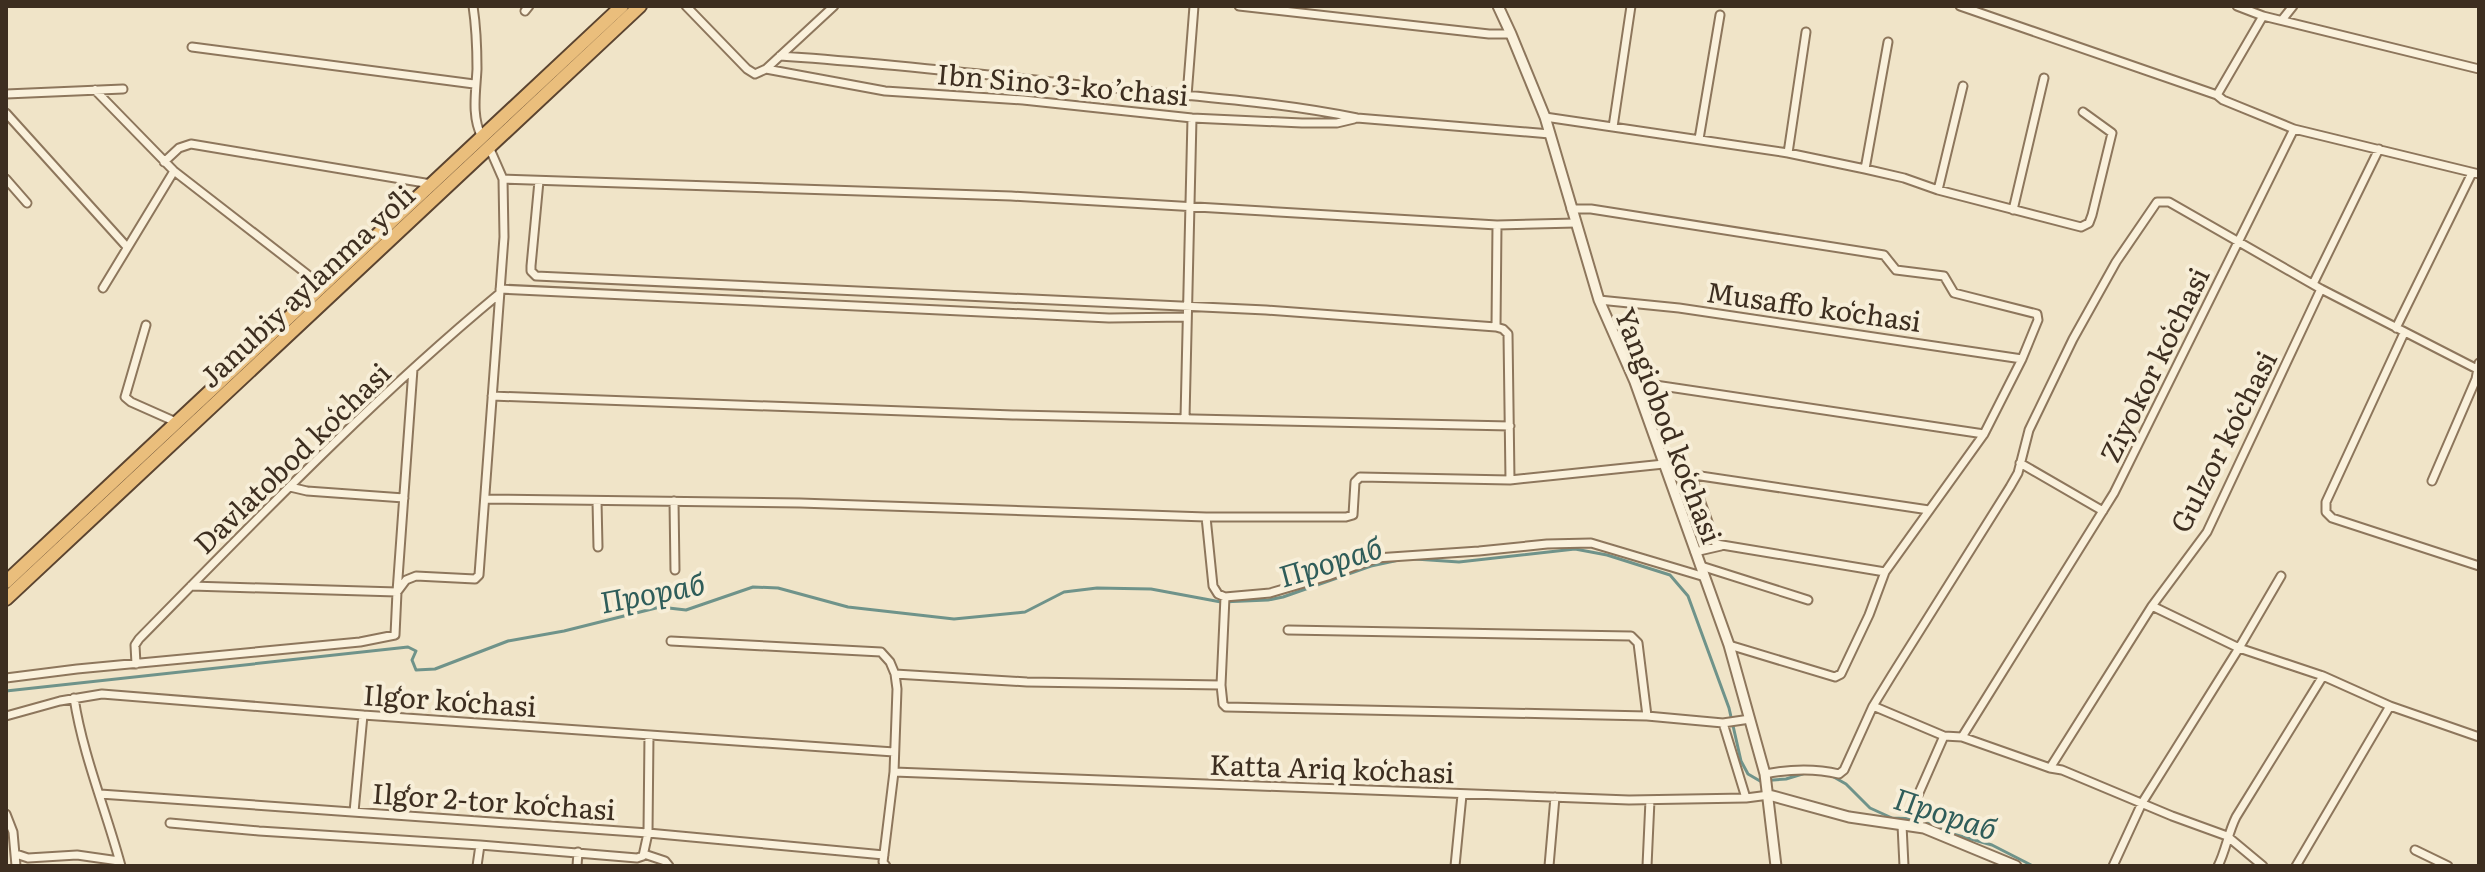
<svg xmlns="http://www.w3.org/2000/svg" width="2485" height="872" viewBox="0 0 2485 872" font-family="Literata,serif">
<rect width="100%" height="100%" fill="#f0e4c8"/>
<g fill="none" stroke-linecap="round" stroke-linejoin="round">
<!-- stream -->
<path stroke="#6f938a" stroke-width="3" d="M1415 559 1459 562 1575 549 1607 555 1670 575 1688 596 1729 708 1741 761 1748 774 1760 781 1786 779 1809 772
M6 691 408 647 416 651 412 660 416 670 435 669 508 641 564 631 660 607 686 610 753 587 778 588 848 607 954 619 1025 612 1064 592 1097 588 1151 589 1221 602 1268 600 1283 597 1371 566 1399 560
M1832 776 1846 784 1870 808 1892 818 1917 819 1953 834 1992 845 2033 866"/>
<defs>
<path id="minor" d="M473 6C476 26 477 49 477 69 476 91 471 117 482 137
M686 6 747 69 755 74 766 69 834 6
M1239 6 1489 34H1511
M1960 6 2217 95 2223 100 2294 129 2479 174
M2237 6 2263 16 2479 69
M525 11 529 6
M2282 20 2293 6
M192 47 474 84
M780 56C888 63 995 76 1102 87 1186 96 1274 101 1357 118L1550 134
M766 69 885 91 1023 100 1192 118 1302 123H1337L1354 119
M95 90 174 171 321 285
M6 94 123 89
M2217 95 2263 16
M1187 96 1194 6
M6 113 127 247
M1545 117 1788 153 1865 169 1904 178 1938 190 2081 227 2089 223 2092 215 2112 133 2083 112
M1613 127 1631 6
M1699 139 1720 15
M1788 153 1806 32
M164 162 179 148 191 144 431 184
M1865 169 1888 42
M6 179 27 203
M503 179 1011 196 1497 225 1496 327 1503 329 1508 334 1510 480
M539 181 531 266V271L536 276 1266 310 1496 327
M1938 190 1963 86
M1571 209H1591L1884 255 1896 270 1944 276 1954 293 2037 314 2038 320 2022 359 1984 434 1885 572 1869 615 1841 674 1835 677 1729 645
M2013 210 2044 78
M1497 225 1576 223
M2313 284 2379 149
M103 288 174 171
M500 289 1109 318 1186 317
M1599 300 1679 308 2022 359
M146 325 125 397 131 402 176 422
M2396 328 2472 173
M2404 333 2326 502V512L2332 518 2479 566
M1635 382 1984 434
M492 396 1013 415 1510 426
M1185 418 1192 118
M2020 463 2103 511
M1667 471 1929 510
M1691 475 1716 544 1885 572
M2432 481 2476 379 2479 363
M290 487 307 491 404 498
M485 499 800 503 1206 517H1346L1353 515 1355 482 1360 477 1510 480 1664 464
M597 501 598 547
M674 501 675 570
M1206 517 1213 586 1218 594 1225 597 1270 593 1328 576 1376 558 1479 551 1547 544 1591 543 1705 577
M1695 552 1721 546
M1701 566 1808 600
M191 586 397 592 406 580 416 576 475 579 479 575 504 237 503 179 489 147
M1225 597 1221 685 1223 704 1226 707 1647 716 1723 723 1750 719
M2152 606 2239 648 2323 676 2390 706 2296 866
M1288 630 1631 636 1638 643 1647 716
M671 641 881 652 890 662 895 674 1027 682 1221 685
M136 664 135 645 139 639C255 521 371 400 499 294
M6 678 77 669 360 642 395 635 397 592 413 369
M74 698C83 756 106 810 121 866
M1873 706 1944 736
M2390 706 2479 737
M6 716 60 701 102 694 363 715 894 752
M1723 723 1746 798
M1962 737 2114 493 2294 129
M894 772 1629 800 1746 798 1769 795
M1765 774C1790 769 1814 768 1839 774L1844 770 1873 706 1892 675 2010 487 2018 473 2029 430 2073 339 2116 262 2157 202H2169L2321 289 2479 370
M100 794 648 833 884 855
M1911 811 1944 736 1962 737 2050 768
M354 812 363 715
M6 814 13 832 16 866
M170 823 259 831 480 845
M1902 825 1904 866
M2415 850 2448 866
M16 854 28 858 77 855 119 861
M644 854 665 861 669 866
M477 866 480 845 637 858 643 856 648 833 649 735
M577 866 578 852
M886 866 883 862 894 772 897 689 895 674
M1455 866 1462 795
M1549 866 1555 797
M1647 866 1650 800
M2113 866 2142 803 2239 648 2281 576
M2218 866C2226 850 2228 833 2236 817L2323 676
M2263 866 2227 836 2172 816 2062 770 2050 768 2152 606 2207 532 2321 289"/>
<path id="tertiary" d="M1498 6 1511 34 1545 117 1599 300 1635 382 1729 645 1765 774 1776 866
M1769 795 1849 817 1924 828 2016 866"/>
<path id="trunk" d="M6 582 622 6
M6 599 640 6"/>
</defs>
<!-- minor casing -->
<use href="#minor" stroke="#8d765c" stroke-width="11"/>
<!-- tertiary casing -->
<use href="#tertiary" stroke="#8d765c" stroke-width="13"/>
<!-- trunk casing -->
<use href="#trunk" stroke="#5b4430" stroke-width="16"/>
<!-- minor -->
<use href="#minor" stroke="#faf1dc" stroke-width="7"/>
<!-- tertiary -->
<use href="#tertiary" stroke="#faf1dc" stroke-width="9"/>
<!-- trunk -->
<use href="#trunk" stroke="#eabe7c" stroke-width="12"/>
</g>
<g text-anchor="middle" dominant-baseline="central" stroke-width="8" stroke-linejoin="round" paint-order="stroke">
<!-- street labels -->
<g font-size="28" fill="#3d2e20" stroke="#f7eed8">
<text transform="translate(1063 83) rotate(5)">Ibn Sino 3-koʼchasi</text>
<text transform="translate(306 285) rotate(-43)">Janubiy aylanma yoʻli</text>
<text transform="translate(1814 305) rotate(8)">Musaffo koʻchasi</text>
<text transform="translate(2153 364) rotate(-64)">Ziyokor koʻchasi</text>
<text transform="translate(1670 425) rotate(69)">Yangiobod koʻchasi</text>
<text transform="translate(2222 441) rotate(-63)">Gulzor koʻchasi</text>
<text transform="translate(291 457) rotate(-44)">Davlatobod koʻchasi</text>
<text transform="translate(450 699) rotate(4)">Ilgʻor koʻchasi</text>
<text transform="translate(1332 767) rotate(2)">Katta Ariq koʻchasi</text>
<text transform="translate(494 800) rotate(4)">Ilgʻor 2-tor koʻchasi</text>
</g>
<!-- water labels -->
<g font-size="30" font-style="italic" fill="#2f5d5a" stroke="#f7eed8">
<text transform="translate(1330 560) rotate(-17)">Прораб</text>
<text transform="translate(652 591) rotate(-11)">Прораб</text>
<text transform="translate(1946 812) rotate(18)">Прораб</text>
</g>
</g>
<!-- border -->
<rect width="2485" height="872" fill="none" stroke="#3d2e20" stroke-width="16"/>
</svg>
